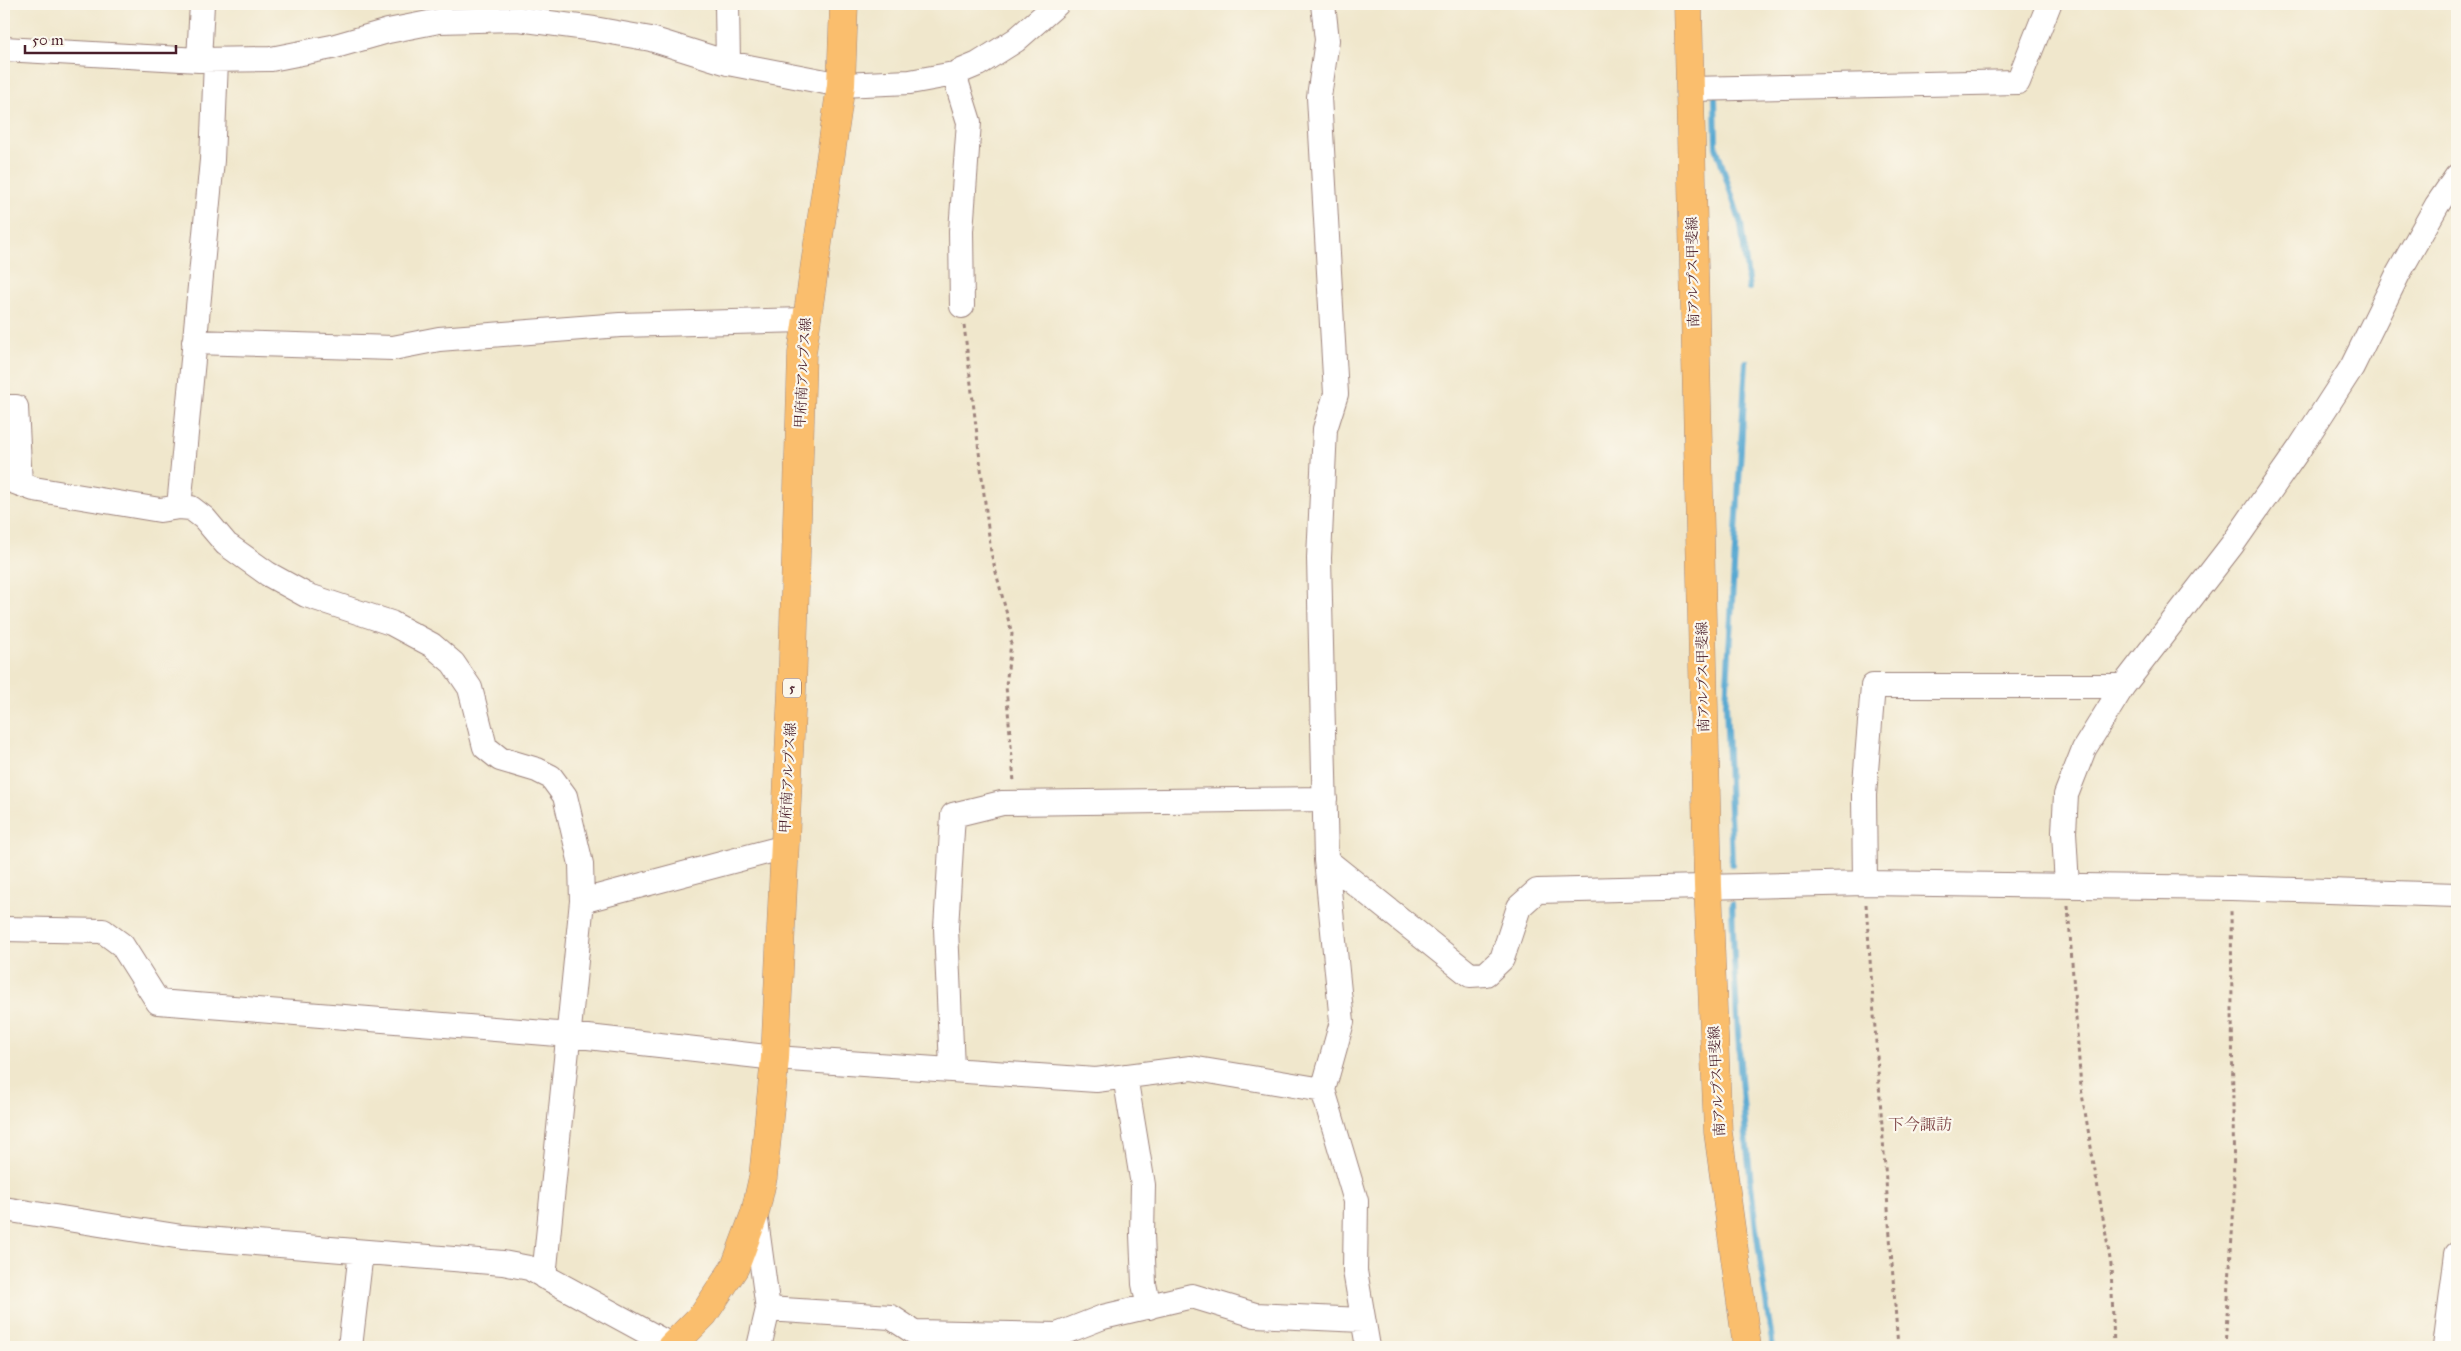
<svg xmlns="http://www.w3.org/2000/svg" width="2461" height="1351" viewBox="0 0 2461 1351" font-family="'IM FELL Great Primer','Noto Serif JP',serif">
<rect width="100%" height="100%" fill="#fbf7ec"/>
<filter id="ink" filterUnits="userSpaceOnUse"><feTurbulence type="fractalNoise" baseFrequency=".02" numOctaves="2"/><feDisplacementMap in="SourceGraphic" scale="10" xChannelSelector="R" yChannelSelector="G"/><feConvolveMatrix kernelMatrix="1 2 1 2 8 2 1 2 1" color-interpolation-filters="sRGB"/></filter>
<filter id="wash" filterUnits="userSpaceOnUse"><feTurbulence type="fractalNoise" baseFrequency=".0096" numOctaves="4" result="noise"/><feDisplacementMap in="SourceGraphic" scale="20" xChannelSelector="R" yChannelSelector="G"/><feGaussianBlur stdDeviation="1.12" result="paint"/><feColorMatrix in="noise" values="0 0 0 0 0 0 0 0 0 0 0 0 0 0 0 0 0 1.4 0 .05"/><feComposite in="paint" operator="in"/></filter>
<g filter="url(#wash)">
<rect width="100%" height="100%" fill="#f0e7cc"/>
<g fill="none" stroke-linecap="round" stroke-linejoin="round">
<!-- stream -->
<path stroke="#56a8d1" stroke-width="6" d="M1715 98 1716 147 1741 224 1749 289
M1732 864 1726 703 1746 362
M1732 904C1736 1053 1749 1200 1773 1347"/>
</g>
</g>
<g filter="url(#ink)">
<g fill="none" stroke-linecap="round" stroke-linejoin="round">
<defs>
<path id="minor" d="M727 4 728 63
M1323 4 1327 40 1319 97 1336 394 1325 429 1319 558 1326 860 1342 1022 1323 1090 1356 1201 1355 1271 1368 1347
M4 49 199 60 271 59 332 47 388 31 439 21 519 19 594 29 651 39 728 63 841 85 910 82 954 74 978 64 1016 40 1057 4
M199 60 202 4
M954 74 969 122 961 231 962 306
M1689 89 2018 82 2049 4
M194 342 393 348 439 339 620 325 805 320
M4 407H16L20 484
M4 478 34 489 160 510 179 507 191 508 204 518 226 544 268 574 306 595 391 623 432 645 453 663 470 688 485 747 500 759 537 770 551 777 565 796 581 864 582 901 544 1277
M179 507 212 160 216 61
M1326 860 1470 975 1486 974 1502 959 1519 907 1537 891 1865 883 2231 888 2457 895
M1865 883 1864 795 1873 686H2123
M2067 886 2064 832 2066 795 2084 749 2123 686 2232 545 2299 449 2352 367 2398 274 2437 205 2457 176
M582 901 785 847
M4 929 103 931 122 945 158 1002 570 1035 775 1058 1096 1080 1191 1068 1323 1090
M952 1068 946 928 953 815 1002 803 1325 799
M1125 1076 1143 1185 1142 1234 1144 1284 1149 1307
M4 1209 182 1237 503 1263 529 1268 674 1347
M755 1213 768 1309 759 1347
M768 1309 891 1317 914 1332 1057 1335 1103 1317 1192 1296 1255 1315 1362 1320
M350 1347 361 1252
M2445 1347 2457 1254"/>
<path id="major" d="M1688 4 1708 886 1718 1132 1747 1347
M671 1347 704 1314 735 1267 755 1213 763 1177 775 1058 792 691 802 353 841 85 844 4"/>
</defs>
<!-- minor casing -->
<use href="#minor" stroke="#9d837c" stroke-width="26"/>
<!-- major casing -->
<use href="#major" stroke="#9d837c" stroke-width="29"/>
<!-- path -->
<path stroke="#9d837c" stroke-width="3" stroke-dasharray="4 4" stroke-linecap="butt" d="M964 325 991 553 1012 634 1006 686 1014 782
M1866 904 1898 1347
M2068 906 2081 1088 2111 1265 2114 1347
M2225 1347 2234 1204 2231 908"/>
<!-- minor -->
<use href="#minor" stroke="#fff" stroke-width="24"/>
<!-- major -->
<use href="#major" stroke="#fabe6d" stroke-width="28"/>
</g>
</g>
<g text-anchor="middle" dominant-baseline="central" stroke-width="4.5" stroke-linejoin="round" paint-order="stroke">
<!-- shield labels -->
<rect fill="#fbf7ec" stroke="#7f6065" stroke-width="1" x="783" y="678.5" width="18" height="19" rx="4"/>
<g font-size="12" font-weight="bold" fill="#4a1f2b">
<text x="792" y="688">5</text>
</g>
<!-- street labels -->
<g font-size="14" fill="#4a1f2b" stroke="#fbf7ec">
<text transform="translate(1693 272) rotate(-91)">南アルプス甲斐線</text>
<text transform="translate(803 373) rotate(-87)">甲府南アルプス線</text>
<text transform="translate(1703 677) rotate(-91)">南アルプス甲斐線</text>
<text transform="translate(788 778) rotate(-87)">甲府南アルプス線</text>
<text transform="translate(1717 1081) rotate(-93)">南アルプス甲斐線</text>
</g>
<!-- quarter labels -->
<g font-size="16" fill="#81494a" stroke="#fbf7ec">
<text x="1920" y="1124">下今諏訪</text>
</g>
</g>
<!-- margin -->
<rect width="2461" height="1351" fill="none" stroke="#fbf7ec" stroke-width="20"/>
<!-- scale -->
<path d="M25 45v8h151v-8" fill="none" stroke="#4a1f2b" stroke-width="2.5"/>
<text x="32" y="45" font-size="15" fill="#4a1f2b" stroke="#fbf7ec" stroke-width="4" paint-order="stroke">50 m</text>
</svg>
